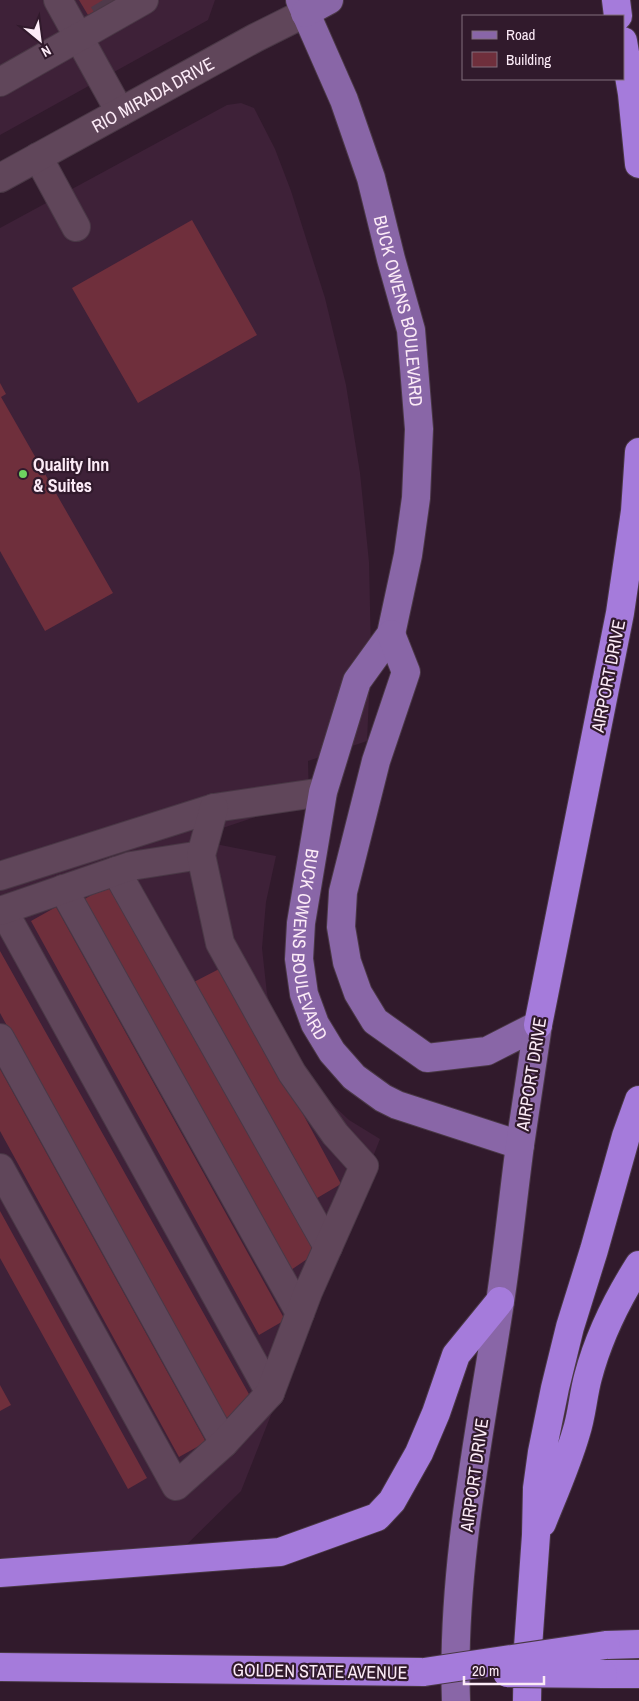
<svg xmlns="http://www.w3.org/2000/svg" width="639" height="1701" viewBox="0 0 639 1701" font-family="'Archivo Narrow',sans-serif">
<rect width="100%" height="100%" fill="#311a2c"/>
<!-- built -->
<path fill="#3e2138" d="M0 0H215L208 20 0 135Z
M241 103 254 108 275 149 291 191 325 298 346 385 360 473 369 562 371 652 367 741 308 761 309 799 190 839 276 856 266 902 262 948 267 994 276 1023 315 1088 349 1120 380 1139 241 1491 175 1556 0 1565V228L227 105Z"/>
<!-- building -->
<path fill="#6f2f3c" d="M79 0H116L88 15Z
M192 220 257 335 138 403 72 288Z
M0 383 6 394 1 397 113 593 45 631 0 551Z
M112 883 316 1253 288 1272 83 900Z
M56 907 285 1320 259 1335 31 921Z
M0 951 254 1403 224 1420 0 1013Z
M223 967 341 1184 312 1201 192 983Z
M0 1069 206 1442 179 1457 0 1131Z
M0 1211 147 1478 128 1489 0 1258Z
M0 1385 11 1405 0 1411Z"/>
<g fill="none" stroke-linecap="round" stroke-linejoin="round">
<!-- minor-tunnel -->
<path stroke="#4f394a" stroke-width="28" stroke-dasharray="28 14" stroke-linecap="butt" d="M103 0 106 5"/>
<defs>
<g id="minor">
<path d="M58 0 120 112"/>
<path d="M0 82 144 0"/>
<path d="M38 157 76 227"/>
<path id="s1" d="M0 178 255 38 305 13"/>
<path d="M116 871 328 1247"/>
<path d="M0 876 214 808 323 792"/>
<path d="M63 889 300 1313"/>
<path d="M3 910 270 1393"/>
<path d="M0 911 131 866 201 855"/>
<path d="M0 1038 224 1443"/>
<path d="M0 1168 176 1486 224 1443 270 1393 308 1292 364 1166 335 1134 292 1073 220 943 201 855 214 808"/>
</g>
<g id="major">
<path id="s2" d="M300 0 344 100 371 178 391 259 411 330 419 429 416 498 408 555 391 634 357 681 323 792 301 923 299 959 304 994 315 1024 332 1052 354 1077 383 1098 397 1105 520 1145"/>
<path d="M305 13 329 0"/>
<path d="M391 634 406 672 376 761 343 892 341 927 347 962 358 993 375 1021 427 1058 487 1051 538 1025"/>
<path d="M456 1701C451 1569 480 1433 500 1302 508 1250 513 1197 520 1145 526 1105 532 1065 538 1025"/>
</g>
<path id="highway" d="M616 0 618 16
M623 41 632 94 639 164
M538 1025 620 613 635 511 639 452
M542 1523C554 1493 567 1464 576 1433 582 1415 583 1395 588 1377 598 1339 618 1298 639 1265
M0 1573 280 1552 377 1517 392 1501 419 1453 436 1413 456 1355 500 1301
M606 1645 639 1644
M0 1667 424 1672
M603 1674H639
M527 1701 528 1647 536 1535 537 1488 542 1452 555 1388 570 1327 594 1250 626 1136 639 1100"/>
</defs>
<!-- minor casing -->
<use href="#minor" stroke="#4a3846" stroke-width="30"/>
<!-- major casing -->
<use href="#major" stroke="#4a3846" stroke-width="30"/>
<!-- highway casing -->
<use href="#highway" stroke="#4a3846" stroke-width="30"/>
<!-- minor -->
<use href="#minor" stroke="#60465a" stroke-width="28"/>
<!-- major -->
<use href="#major" stroke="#8966a7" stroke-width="28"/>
<!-- highway -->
<use href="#highway" stroke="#a57bdb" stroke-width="28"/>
<defs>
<path id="highway-bridge" d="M424 1672 606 1645
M507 1673 603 1674"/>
</defs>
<!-- highway-bridge casing -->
<use href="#highway-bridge" stroke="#4a3846" stroke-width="30" stroke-linecap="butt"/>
<!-- highway-bridge -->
<use href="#highway-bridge" stroke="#a57bdb" stroke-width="28"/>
</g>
<!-- markers -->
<circle fill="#6ed360" stroke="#311a2c" stroke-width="2" cx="23" cy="474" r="5"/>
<g text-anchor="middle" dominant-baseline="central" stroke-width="4.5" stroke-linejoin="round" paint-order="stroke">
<!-- street labels -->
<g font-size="18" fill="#fcebf7" stroke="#311a2c">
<text stroke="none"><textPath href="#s1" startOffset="174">RIO MIRADA DRIVE</textPath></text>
<text stroke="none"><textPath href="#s2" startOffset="328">BUCK OWENS BOULEVARD</textPath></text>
<text transform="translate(608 676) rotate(-79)">AIRPORT DRIVE</text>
<text stroke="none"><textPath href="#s2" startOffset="985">BUCK OWENS BOULEVARD</textPath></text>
<text transform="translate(531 1074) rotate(-81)">AIRPORT DRIVE</text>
<text transform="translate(474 1475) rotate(-82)">AIRPORT DRIVE</text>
<text transform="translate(320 1671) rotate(1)">GOLDEN STATE AVENUE</text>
</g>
<!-- poi labels -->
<g font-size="18" font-weight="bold" fill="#fcebf7" stroke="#311a2c" text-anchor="start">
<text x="33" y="464">Quality Inn<tspan x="33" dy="21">&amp; Suites</tspan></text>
</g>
</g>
<!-- legend -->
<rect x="462" y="15" width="162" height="65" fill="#311a2c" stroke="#826e7d"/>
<rect x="472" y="31" width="25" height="8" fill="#8966a7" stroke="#826e7d"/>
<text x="506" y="40" font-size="15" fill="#fcebf7">Road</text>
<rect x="472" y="52" width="25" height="15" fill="#6f2f3c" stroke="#826e7d"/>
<text x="506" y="65" font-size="15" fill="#fcebf7">Building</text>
<!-- north arrow -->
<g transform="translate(40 40) rotate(151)" stroke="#311a2c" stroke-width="4" paint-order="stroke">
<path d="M0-4L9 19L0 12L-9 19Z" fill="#fcebf7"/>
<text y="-8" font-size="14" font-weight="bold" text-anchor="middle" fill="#fcebf7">N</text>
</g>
<!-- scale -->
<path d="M464 1676v8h80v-8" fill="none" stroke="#fcebf7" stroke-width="2.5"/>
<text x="472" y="1676" font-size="15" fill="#fcebf7" stroke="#311a2c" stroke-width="4" paint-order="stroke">20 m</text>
</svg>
